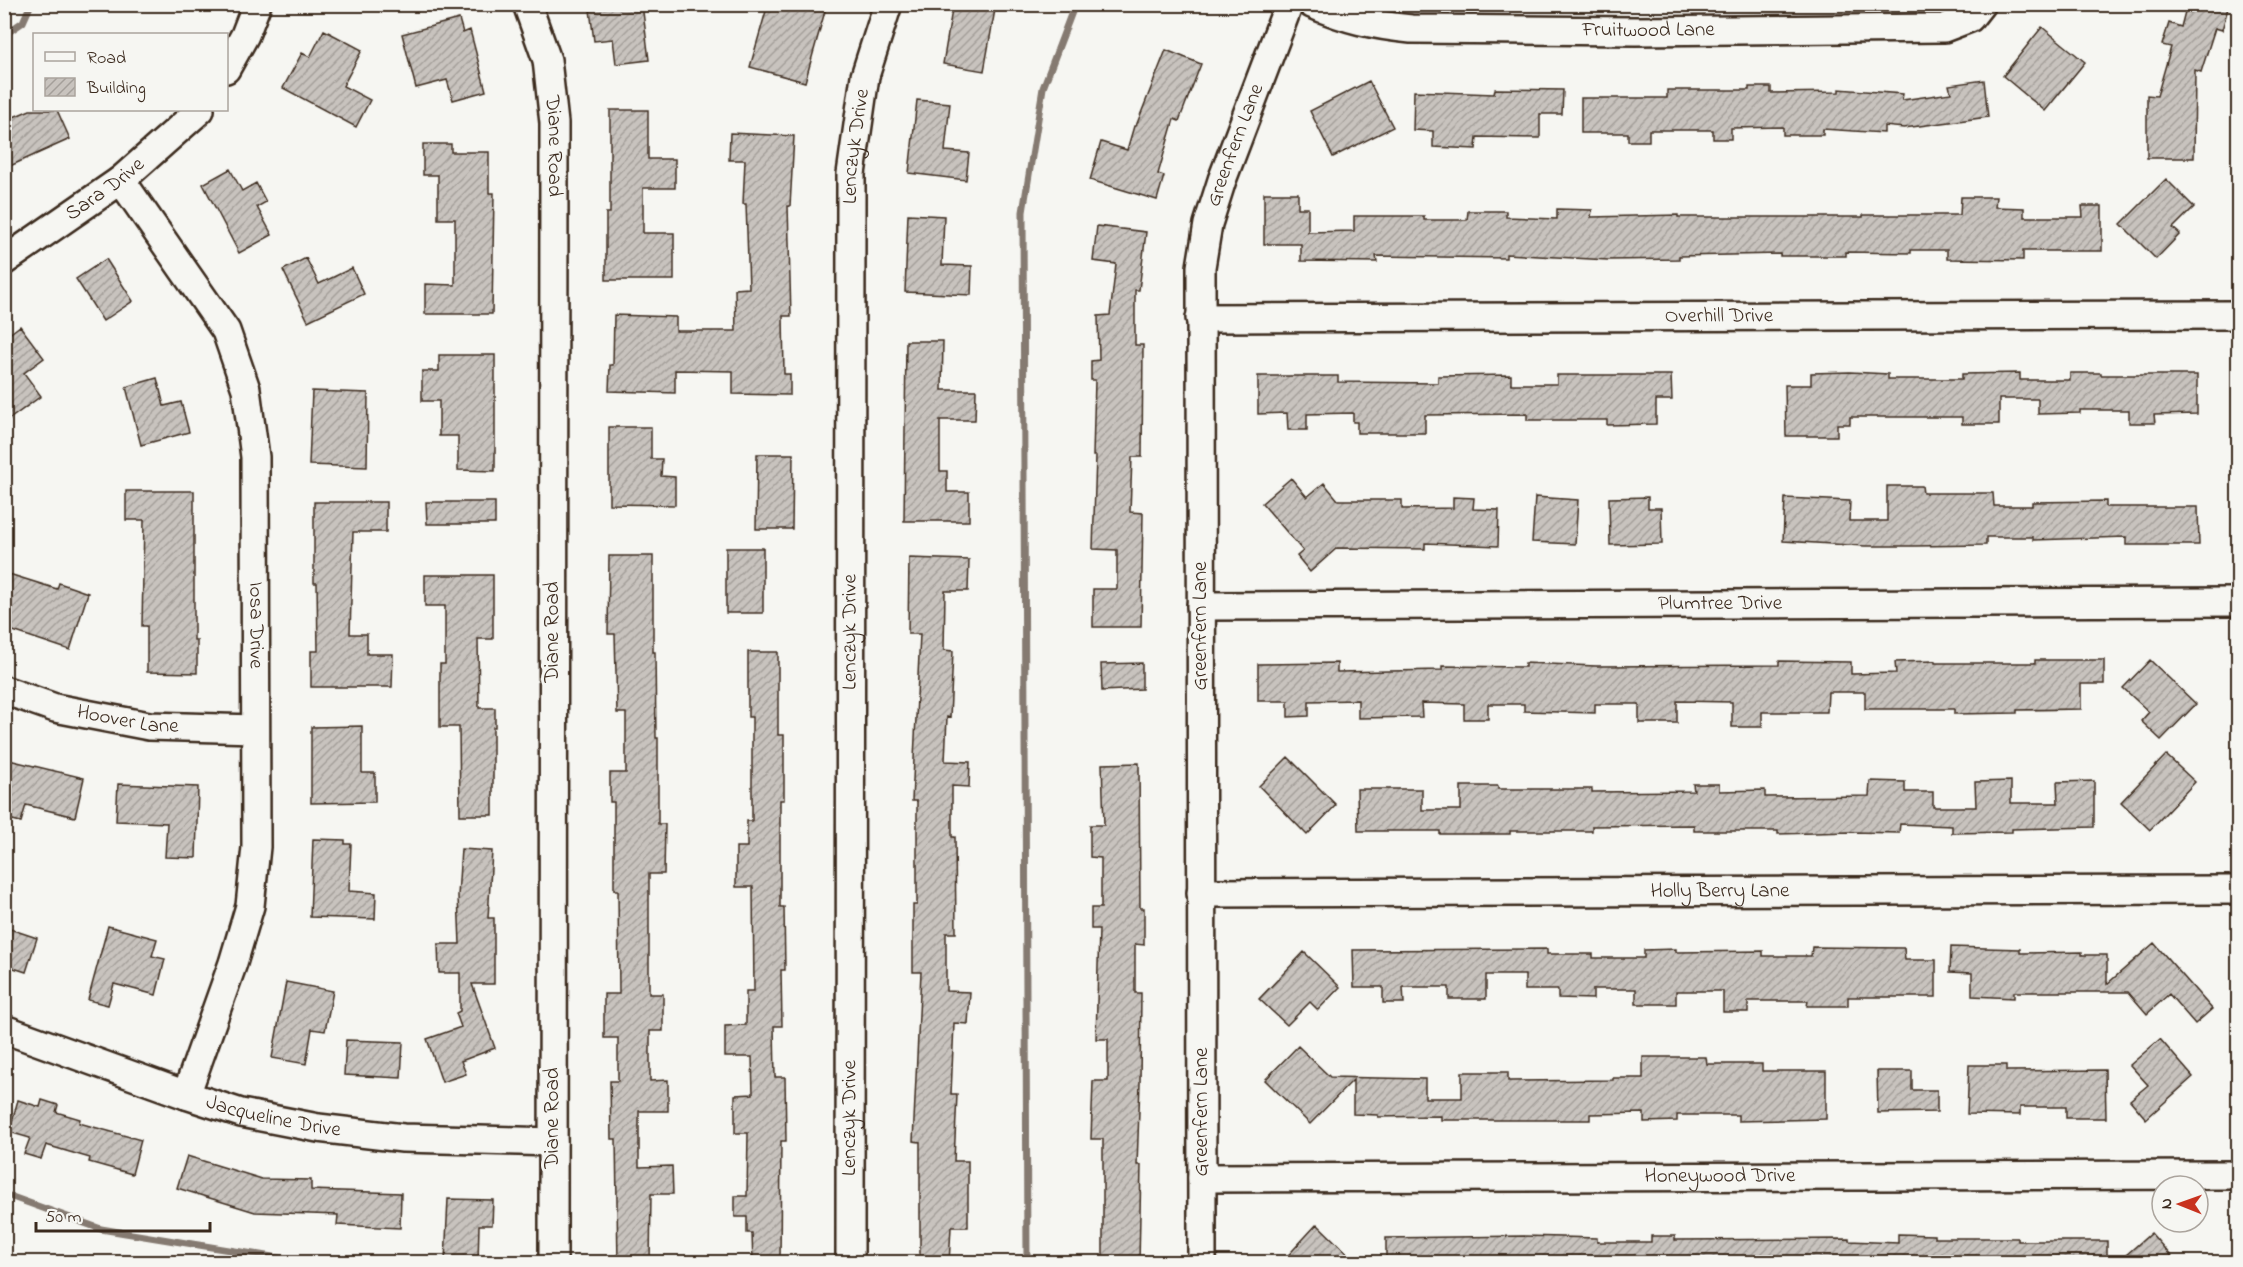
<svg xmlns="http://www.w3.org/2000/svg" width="2243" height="1267" viewBox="0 0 2243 1267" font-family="'Indie Flower',sans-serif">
<defs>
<pattern id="building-hatch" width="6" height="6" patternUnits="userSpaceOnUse" patternTransform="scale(1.5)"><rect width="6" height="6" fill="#c8c3be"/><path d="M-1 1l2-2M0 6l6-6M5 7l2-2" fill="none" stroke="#a49f9a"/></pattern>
</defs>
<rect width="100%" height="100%" fill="#f6f6f2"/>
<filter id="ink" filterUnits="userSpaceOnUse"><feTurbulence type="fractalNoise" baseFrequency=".0167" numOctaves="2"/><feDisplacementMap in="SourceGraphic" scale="12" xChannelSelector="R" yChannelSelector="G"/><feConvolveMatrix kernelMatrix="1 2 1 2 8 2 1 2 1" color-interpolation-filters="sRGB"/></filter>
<g filter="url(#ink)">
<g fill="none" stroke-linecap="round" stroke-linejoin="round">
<!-- stream -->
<path stroke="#857a71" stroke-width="7" d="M4 35 23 22 31 4
M4 1194 101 1229 303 1262
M1027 1262 1023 212 1043 88 1075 4"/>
</g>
<!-- building -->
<path fill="url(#building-hatch)" stroke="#3b2a1e" stroke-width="1.5" d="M632 4H642L649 60 616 64 613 39 594 41 590 10Z
M768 4H827L805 82 750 67Z
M953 4H996L984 71 943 64Z
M2187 4H2217L2228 8 2222 30 2215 28 2201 72 2195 70 2194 158H2147V95L2157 96 2171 47 2162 45 2169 23 2181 27Z
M459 19 463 33 470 30 486 91 453 100 447 80 416 88 402 34Z
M2042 27 2085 62 2045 111 2003 76Z
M324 30 362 50 343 86 370 100 356 127 283 88 302 53 310 57Z
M1166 50 1201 64 1179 121 1174 119 1158 174 1164 176 1157 200 1090 180 1101 142 1127 150 1134 126H1136Z
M1984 80 1988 117 1904 128 1884 126V133L1823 129V135H1783V127L1731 128V139H1713V130H1649V141H1628V133H1581V98H1667V90H1749V87H1771V93L1839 92V89L1903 94 1902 100 1951 93 1949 85Z
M1369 81 1393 127 1333 157 1310 111Z
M1495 89 1563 90 1562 114H1540V138L1477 137 1476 149 1433 147V131L1413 130 1414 91 1494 94Z
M917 100 950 103 945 151 969 153 966 180 909 173Z
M30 110H57L70 139 10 166 4 154V121Z
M610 110H648V159H675V188H643V233H674V280H606V213H610Z
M730 133 794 136 790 206H788L791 316H783L784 374H790V395L733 394V371L675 370V393L609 391 610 365H613L614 315 676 317V331H736L735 289 749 288 746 204H743L745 160H729Z
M423 144H451V152H489V193H494L492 314H425V284L455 285V219H438V175H423Z
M230 169 242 191 256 183 266 202 257 207 272 235 239 253 203 184Z
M2166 179 2194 207 2173 228 2180 234 2156 259 2121 224Z
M1264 193H1298V208H1308V232L1354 231V216H1424V220H1467L1468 211H1506V217L1557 219V209L1592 210 1591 217 1678 215V217H1863V215H1960L1961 197H1996L1995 207 2024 208V217H2083L2082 206H2102V251H2023V260L1947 259V250H1911V253L1846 252V256H1780V254L1679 256V259L1608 260 1506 254V258L1376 256 1377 262 1301 261V244H1264Z
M908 214 944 216 942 265 972 266 971 295 905 292Z
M1097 226 1146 232 1139 290H1135V345H1143L1142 457H1132L1130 512 1143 513 1141 627H1093V589H1117V550L1093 549 1096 456H1093L1095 380H1091V361L1099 360 1098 316 1110 315 1116 264 1093 261Z
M306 258 319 284 352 268 364 294 308 321 283 270Z
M106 259 133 301 103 321 76 279Z
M20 326 44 358 24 373 41 396 4 423V338Z
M906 341H943L942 390H976L975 420H940V471H947V492H969V521H904Z
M439 355H495V471L458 470V436H439V401H422V371H439Z
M1850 372 1888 374V379H1962V374L2020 373V380H2070V373H2101V375H2197V414L2154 415 2155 423H2129V410H2080V413L2038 414V399H1999V424H1962V417H1850V424H1837V436H1786L1785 385H1811V373Z
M1511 375V384H1557V375H1671L1672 400H1656V424L1607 425V420H1527V414L1425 415V433H1357V422H1353V413L1307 414V430H1288L1287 413 1258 414V376H1338V382L1438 383V376Z
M157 378 164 406 181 402 189 432 141 445 126 387Z
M312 391 368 393 367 467 309 465Z
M609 427H651V459H662L661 476 675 477V505L609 504Z
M757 454H793L792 529H756Z
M1291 478 1307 497 1324 483 1338 500H1402V509L1453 508V497L1474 498 1473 509 1499 510 1498 546 1425 543V549L1337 548 1310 572 1297 556 1303 551 1262 503Z
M1887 486H1922L1923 493H1993L1994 506H2032V502L2106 501V507H2198L2199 545H2126V537L2033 540V537H1986V545L1914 546H1865L1783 541 1785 498 1850 501 1849 521H1887Z
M126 491H194V640H197V673L147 672V626H142L144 520H126Z
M1535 497 1578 500 1575 544 1532 542Z
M1648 497V508H1661L1662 544 1610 545 1609 498Z
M314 502H386V532H353L350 634H367V654H393L392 687H311V651H318L317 583H314Z
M426 502H495V524H427Z
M726 548H763V613H726Z
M609 556H653V652H655L656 738H658V824H665L664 874H649V994H663V1031H650V1081L668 1080V1111H639V1167L672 1166 673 1194H651L650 1263H618L616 1139H611L610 1081H618V1038H604V994H619L618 890H614V802H610V773H626V713H617L615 634H608Z
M909 558 969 560 968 591H945L944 650 953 651 950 718 947 717 945 761 970 762 969 787 952 786V837H955L956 933H946V991L970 992 968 1024 954 1023 951 1094H957L954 1161H968V1227H951L949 1263H920V1142L913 1141 921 972H913V905H917V801H912L920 634H908Z
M9 574 57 589 59 583 88 593 70 650 4 628V587Z
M425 575H493V639H478L479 708H495V727H493V815H460L459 727H440V664H445V606H425Z
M748 652H778V735H784V800H780V907H784L785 970H781L782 1026H774L775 1077H785L786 1141H781L780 1263H753L752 1233H747V1217H735V1196H747L748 1133H735V1095L753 1094 752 1057H725V1026L746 1025V991H754L753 887H736V847H747V821H752V717H748Z
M2035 660H2104V684H2081V709L2017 710V713L1954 714V709H1865V692H1828L1827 712H1762V727H1732V702L1677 701V723H1639V704H1595V713L1524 711V704H1488V719H1464V704L1421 703 1422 717 1358 718V700L1309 701V716L1288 717V701H1258V664L1337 663V672L1442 670V666L1525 667V663L1596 666 1779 665V661L1851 662V674L1896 673 1895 662 1935 661V663H2035Z
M2150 660 2196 704 2161 740 2141 721 2149 712 2123 688Z
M1142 663V689L1102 691 1101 664Z
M362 726V773H375V802L311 803V727Z
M2166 755 2195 782 2150 830 2121 802Z
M1288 757 1336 805 1307 835 1259 786Z
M9 760 84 778 75 817 26 805 21 822 4 818V777Z
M1139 763 1140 908H1144V945L1135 944V993H1141L1140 1083 1137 1165H1141L1139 1263H1103V1139H1091L1093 1081H1108V1039H1096L1099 929H1091V908H1101V858L1090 857V825H1104L1102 764Z
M1870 781 1905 782V792H1933V807H1976L1975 782 2011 781V803H2058L2057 782 2094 781V827L2012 829V832L1952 833V826L1900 824 1899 833 1851 832 1778 834V831H1694V825L1592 826V831H1510V834H1440V831H1358L1357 789H1422V810H1461V786H1498V789H1592V792L1694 791 1693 784H1719V791L1765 790V797L1869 796Z
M118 784 198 787 196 858 165 857 167 823 116 821Z
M313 839 345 840V844H351L349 891 376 893 375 919 310 917Z
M461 849 492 851 488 918H494V984H472L495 1048 461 1061 466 1074 442 1082 427 1039 461 1027 456 1013 460 1011V973H439L438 944H460L458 896Z
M108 926 157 939 152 956 165 959 156 995 114 984 108 1005 88 1000Z
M4 927 37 938 26 972 4 965Z
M2154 943 2212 1009 2195 1024 2169 994 2147 1014 2128 992H2014V998L1972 996V973L1950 972 1951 947 2020 949V953L2082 952V955H2107V984Z
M1812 947 1904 948 1905 960H1936V997H1848V1006H1807L1808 1001H1748V1012H1723V991H1676V1004H1636V989H1593V999L1558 998V990H1525V975H1486V999H1449V987H1403L1404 1003H1383V987H1354L1353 950 1547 949V954H1593V958H1644V950L1676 949V952L1763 951V956H1811Z
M1304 952 1340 987 1318 1010 1310 1002 1287 1025 1259 999Z
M286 982 333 991 325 1031 312 1029 306 1064 272 1058Z
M2160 1039 2193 1077 2146 1119 2130 1100 2148 1085 2130 1065Z
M346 1040 403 1042 401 1078 344 1075Z
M1298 1046 1330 1077 1425 1079V1098H1462V1072H1508V1081L1613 1080V1078H1643V1057H1706L1707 1064H1762V1071H1826V1119L1738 1121V1115H1677V1121L1644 1122V1113L1590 1114V1120H1441V1116L1378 1117V1115L1353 1114V1080L1310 1124 1265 1080Z
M1969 1065H2006V1071L2105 1070 2106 1118H2066V1107H2020V1115L1967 1114Z
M1877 1071H1912V1090H1937V1112L1878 1113Z
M18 1100 40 1107 42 1100 58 1105 56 1112 80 1119 79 1123 141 1140 132 1174 89 1162 90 1158 46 1145 41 1159 24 1154 30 1138 9 1132Z
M187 1156 262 1179 311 1180V1190L401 1193 400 1228 337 1225 338 1215 255 1212 177 1188Z
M448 1199 493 1200 492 1225H479L478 1263 445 1261Z
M1317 1224 1357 1263H1281Z
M2151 1233 2177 1263H2117Z
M1898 1234 1934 1235V1238H2018V1241H2107V1263H1386V1238L1524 1236 1597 1238V1242H1651V1236H1675V1240L1849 1239V1241L1898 1243Z"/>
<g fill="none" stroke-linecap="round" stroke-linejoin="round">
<defs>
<g id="street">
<path id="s1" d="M527 4 547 60 554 123 553 1262"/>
<path id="s2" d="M1312 4C1347 19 1372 25 1411 29L1636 31 1944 28 1970 18 1981 4"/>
<path d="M226 69 245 35 257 4"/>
<path id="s3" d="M121 180 226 331 246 389 255 457 256 847 250 906 233 963 186 1095"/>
<path id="s4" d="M4 261 121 180 200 110"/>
<path id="s5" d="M1200 318 2238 315"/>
<path id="s6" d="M1201 606 2238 602"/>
<path id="s7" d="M4 690 55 708 149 726 255 729"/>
<path id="s8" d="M1201 893 2238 890"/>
<path id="s9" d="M4 1029 186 1095 241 1113 318 1128 403 1138 553 1142"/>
<path id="s10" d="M1202 1178 2238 1175"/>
<path id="s11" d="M850 1262 851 174 865 76 888 4"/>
<path id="s12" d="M1202 1262 1201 267 1208 224 1222 180 1289 4"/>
</g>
</defs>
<!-- street casing -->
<use href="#street" stroke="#3b2a1e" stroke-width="32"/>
<!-- street -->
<use href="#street" stroke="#f6f6f2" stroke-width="27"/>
</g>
</g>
<g text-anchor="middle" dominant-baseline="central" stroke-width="6" stroke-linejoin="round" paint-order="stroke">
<!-- street labels -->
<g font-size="21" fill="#3b2a1e" stroke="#f6f6f2">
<text stroke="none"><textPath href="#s2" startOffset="340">Fruitwood Lane</textPath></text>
<text stroke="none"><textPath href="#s12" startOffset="1122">Greenfern Lane</textPath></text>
<text stroke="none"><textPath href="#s1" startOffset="146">Diane Road</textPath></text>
<text stroke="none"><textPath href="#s11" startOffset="1116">Lenczyk Drive</textPath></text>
<text stroke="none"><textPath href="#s4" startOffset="124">Sara Drive</textPath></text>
<text stroke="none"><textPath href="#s5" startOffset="519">Overhill Drive</textPath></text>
<text stroke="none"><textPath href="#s6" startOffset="519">Plumtree Drive</textPath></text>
<text stroke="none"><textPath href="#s3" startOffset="482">Iosa Drive</textPath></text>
<text transform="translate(1201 626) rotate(-90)">Greenfern Lane</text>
<text stroke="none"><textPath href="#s11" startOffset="630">Lenczyk Drive</textPath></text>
<text transform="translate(553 632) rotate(-90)">Diane Road</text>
<text stroke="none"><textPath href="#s7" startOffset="128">Hoover Lane</textPath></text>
<text stroke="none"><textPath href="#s8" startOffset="519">Holly Berry Lane</textPath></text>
<text transform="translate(1202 1112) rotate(-90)">Greenfern Lane</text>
<text stroke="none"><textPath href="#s9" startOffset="284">Jacqueline Drive</textPath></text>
<text stroke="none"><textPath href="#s11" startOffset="144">Lenczyk Drive</textPath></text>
<text transform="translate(553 1118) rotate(-90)">Diane Road</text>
<text stroke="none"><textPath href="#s10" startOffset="518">Honeywood Drive</textPath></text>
</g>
</g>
<!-- margin -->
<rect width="2243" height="1267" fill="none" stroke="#f6f6f2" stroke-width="24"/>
<rect x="12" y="12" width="2219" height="1243" fill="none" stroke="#3b2a1e" stroke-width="2" filter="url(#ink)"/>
<!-- legend -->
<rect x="33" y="33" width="195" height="78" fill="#f6f6f2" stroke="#aba49d" stroke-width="1.5"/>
<rect x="45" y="52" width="30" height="9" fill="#f6f6f2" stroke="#aba49d" stroke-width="1.5"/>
<text x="87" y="63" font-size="18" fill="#3b2a1e">Road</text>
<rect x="45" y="78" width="30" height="18" fill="url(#building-hatch)" stroke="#aba49d" stroke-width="1.5"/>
<text x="87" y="93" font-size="18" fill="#3b2a1e">Building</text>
<!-- north arrow -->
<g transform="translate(2180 1204) rotate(271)"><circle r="28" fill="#f6f6f2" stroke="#aba49d" stroke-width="1.5"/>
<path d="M0-4.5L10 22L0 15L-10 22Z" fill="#c8321e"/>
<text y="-9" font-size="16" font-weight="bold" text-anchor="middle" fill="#3b2a1e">N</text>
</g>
<!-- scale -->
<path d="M36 1222v9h174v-9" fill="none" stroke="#3b2a1e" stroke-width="3"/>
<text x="45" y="1222" font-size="18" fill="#3b2a1e" stroke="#f6f6f2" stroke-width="4.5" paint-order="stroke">50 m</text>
</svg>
